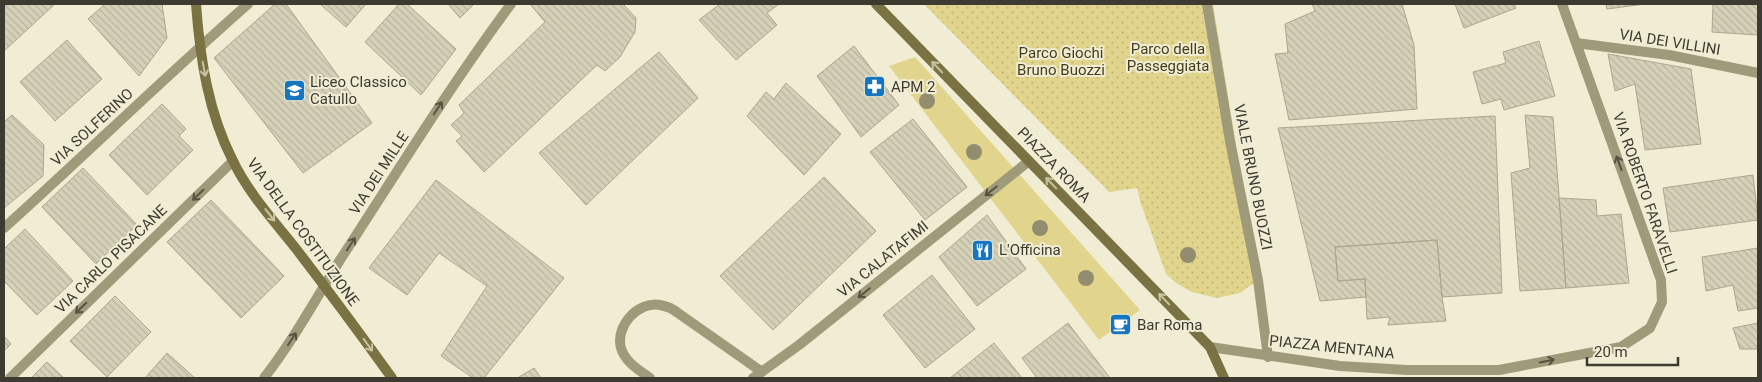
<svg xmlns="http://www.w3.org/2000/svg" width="1762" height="382" viewBox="0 0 1762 382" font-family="Roboto,sans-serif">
<defs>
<pattern id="park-dots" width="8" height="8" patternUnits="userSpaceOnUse" patternTransform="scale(1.25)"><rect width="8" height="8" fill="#e1d48d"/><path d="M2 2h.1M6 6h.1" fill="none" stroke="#c2b77a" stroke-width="1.8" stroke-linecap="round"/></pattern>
<pattern id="building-back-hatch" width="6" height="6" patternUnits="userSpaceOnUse" patternTransform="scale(1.25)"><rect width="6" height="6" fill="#d5d1b8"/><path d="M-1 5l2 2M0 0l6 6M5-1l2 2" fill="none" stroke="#b8b49f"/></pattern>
</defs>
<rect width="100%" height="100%" fill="#f1edd4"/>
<!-- grass -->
<path fill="#e1d48d" d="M915 57 1140 310 1099 340 889 66Z"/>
<!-- park -->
<path fill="url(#park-dots)" d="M924 4H1213L1258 280 1240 293 1217 298 1192 292 1176 283 1166 274 1140 201 1137 188 1109 192Z"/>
<!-- building -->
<path fill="url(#building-back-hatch)" stroke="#aba78f" d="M4 4H55L4 51Z
M105 4H162L167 38 139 76 88 19Z
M275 4H286L372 123 303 173 214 58Z
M320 4H366L346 27Z
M399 4H407L456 49 421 95 365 42Z
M448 4H474L460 18Z
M530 4H623L636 18 635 32 620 57 605 71 597 65 484 172 456 141 462 136 451 125 464 113 459 105 545 22Z
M720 4H779L767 13 777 25 736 60 699 20Z
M1312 4H1402L1414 45 1417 109 1289 120 1275 54 1288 53 1285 24 1315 11Z
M1455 4H1514L1516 8 1464 28Z
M1606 4H1645L1607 9Z
M1713 4H1758V35L1712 32Z
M67 40 102 79 55 121 20 82Z
M1539 41 1555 96 1504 110 1501 99 1482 104 1473 72 1506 63 1503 52Z
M854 46 899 105 861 137 817 76Z
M659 52 698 98 586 205 539 153Z
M1608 54 1691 69 1701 144 1645 150 1635 84 1615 91Z
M786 83 841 134 804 175 747 116 766 92 774 99Z
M162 104 186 129 179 136 193 150 147 195 109 155Z
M12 115 44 145 43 176 4 208V122Z
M1525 115 1553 117 1566 288 1520 291 1511 173 1530 168Z
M1495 116 1502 293 1442 297 1437 240 1335 247 1338 281 1365 279 1366 297 1320 301 1278 128Z
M913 119 967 187 925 220 870 152Z
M83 168 137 225 96 264 42 207Z
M1753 175 1758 220 1670 232 1663 188Z
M824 177 876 231 773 330 720 276Z
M436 180 564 278 484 378H473L441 356 487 286 439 253 407 295 369 268Z
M1559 198 1596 200 1597 216 1621 214 1629 283 1566 288Z
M211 200 284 276 241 318 167 242Z
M987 215 1026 269 977 306 939 257Z
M25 229 73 281 37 315 4 281V249Z
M1437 240 1442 297 1446 321 1388 325 1390 317 1367 319 1365 279 1338 281 1335 247Z
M1758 248V308L1738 311 1733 285 1706 291 1702 257Z
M932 275 975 329 925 368 883 315Z
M115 296 151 332 107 377 70 341Z
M1068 323 1110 378H1037L1022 358Z
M1758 323V349H1740L1733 328Z
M4 336 11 344 4 351Z
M994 343 1022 378H950Z
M167 353 195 378H145Z
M47 362 64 378H31Z
M534 368 541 378H518L519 377Z"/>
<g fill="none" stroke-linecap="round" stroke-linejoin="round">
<!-- lane -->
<path stroke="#9f9a7a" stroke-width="10" d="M650 378C639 370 625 362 621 348 615 326 638 301 660 305 667 306 673 309 678 313L762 372"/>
<!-- street -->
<path stroke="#9f9a7a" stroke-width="10" d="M1207 4 1230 141 1258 280 1268 357
M1576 43 1669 55 1758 73
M4 228C86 154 165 77 248 4
M1210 347 1340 366 1407 370H1499L1621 347 1650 328 1662 302 1661 280 1562 4
M10 378 233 161
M264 378C293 341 315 300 340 260 396 174 450 86 511 4
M753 378 799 345 1029 161"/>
<!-- secondary -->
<path stroke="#7a7242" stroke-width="10" d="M196 4C200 58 208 112 233 161 249 194 275 222 297 250 330 293 361 335 392 378
M876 4 1210 347 1224 378"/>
</g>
<!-- trees -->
<g fill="#928d6f">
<circle cx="927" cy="101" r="8"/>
<circle cx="974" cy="152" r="8"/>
<circle cx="1040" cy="228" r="8"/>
<circle cx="1188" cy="255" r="8"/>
<circle cx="1086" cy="278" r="8"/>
</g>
<!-- one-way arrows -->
<defs><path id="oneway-shaft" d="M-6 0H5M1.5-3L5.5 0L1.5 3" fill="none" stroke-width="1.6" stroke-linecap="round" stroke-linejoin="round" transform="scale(1.25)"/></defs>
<g stroke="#c7c2a1">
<use href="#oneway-shaft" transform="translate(937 67) rotate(-134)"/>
<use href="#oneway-shaft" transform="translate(204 69) rotate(79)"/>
<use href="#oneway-shaft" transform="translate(1051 183) rotate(-134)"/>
<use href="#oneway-shaft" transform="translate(270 215) rotate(52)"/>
<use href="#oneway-shaft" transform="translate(1164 299) rotate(-134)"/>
<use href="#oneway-shaft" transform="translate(368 345) rotate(54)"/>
</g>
<g stroke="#565343">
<use href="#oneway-shaft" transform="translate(438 108) rotate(-57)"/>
<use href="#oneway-shaft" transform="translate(1619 163) rotate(-110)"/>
<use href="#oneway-shaft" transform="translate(991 191) rotate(141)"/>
<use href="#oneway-shaft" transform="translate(198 195) rotate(136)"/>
<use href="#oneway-shaft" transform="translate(351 244) rotate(-57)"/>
<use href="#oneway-shaft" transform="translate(864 293) rotate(141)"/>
<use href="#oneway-shaft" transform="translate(81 308) rotate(136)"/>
<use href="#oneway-shaft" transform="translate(292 339) rotate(-57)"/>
<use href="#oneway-shaft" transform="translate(1547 361) rotate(-11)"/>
</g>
<!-- icons -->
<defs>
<symbol id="pharmacy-square" viewBox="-11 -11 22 22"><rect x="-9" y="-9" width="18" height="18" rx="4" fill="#1675c1" stroke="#f1edd4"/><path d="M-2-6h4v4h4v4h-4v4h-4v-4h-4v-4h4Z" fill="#fff"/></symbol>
<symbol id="school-square" viewBox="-11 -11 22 22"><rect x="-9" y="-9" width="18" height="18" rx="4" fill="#1675c1" stroke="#f1edd4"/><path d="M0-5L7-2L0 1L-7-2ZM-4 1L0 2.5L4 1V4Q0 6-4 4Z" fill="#fff"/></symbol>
<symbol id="restaurant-square" viewBox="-11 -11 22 22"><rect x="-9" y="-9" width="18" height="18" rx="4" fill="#1675c1" stroke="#f1edd4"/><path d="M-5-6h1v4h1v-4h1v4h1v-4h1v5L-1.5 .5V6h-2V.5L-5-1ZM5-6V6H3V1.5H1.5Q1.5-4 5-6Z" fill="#fff"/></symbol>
<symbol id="cafe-square" viewBox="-11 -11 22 22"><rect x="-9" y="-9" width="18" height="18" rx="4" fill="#1675c1" stroke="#f1edd4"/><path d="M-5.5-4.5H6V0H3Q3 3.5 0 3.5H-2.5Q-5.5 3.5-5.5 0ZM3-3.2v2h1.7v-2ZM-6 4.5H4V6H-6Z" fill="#fff"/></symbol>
</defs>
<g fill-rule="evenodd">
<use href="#pharmacy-square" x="862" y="74" width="25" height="25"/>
<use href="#school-square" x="282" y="78" width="25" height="25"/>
<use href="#restaurant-square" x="970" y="238" width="25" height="25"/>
<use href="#cafe-square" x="1108" y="312" width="25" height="25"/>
</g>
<g text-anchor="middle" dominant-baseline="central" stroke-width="4" stroke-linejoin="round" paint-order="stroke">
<!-- street labels -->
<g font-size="15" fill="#3d3b31" stroke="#f1edd4">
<text transform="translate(1670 42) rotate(9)">VIA DEI VILLINI</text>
<text transform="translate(92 127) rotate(-43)">VIA SOLFERINO</text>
<text transform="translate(1054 165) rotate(46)">PIAZZA ROMA</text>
<text transform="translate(379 173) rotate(-57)">VIA DEI MILLE</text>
<text transform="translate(1253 177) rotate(79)">VIALE BRUNO BUOZZI</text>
<text transform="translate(1645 193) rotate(71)">VIA ROBERTO FARAVELLI</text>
<text transform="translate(303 232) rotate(54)">VIA DELLA COSTITUZIONE</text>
<text transform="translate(111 259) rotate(-44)">VIA CARLO PISACANE</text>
<text transform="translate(883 259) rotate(-39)">VIA CALATAFIMI</text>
<text transform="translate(1332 347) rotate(6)">PIAZZA MENTANA</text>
</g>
<!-- park labels -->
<g font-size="15" fill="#443e1c" stroke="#f1edd4">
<text x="1168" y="49">Parco della<tspan x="1168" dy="17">Passeggiata</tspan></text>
<text x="1061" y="53">Parco Giochi<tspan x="1061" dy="17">Bruno Buozzi</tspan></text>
</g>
<!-- poi labels -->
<g font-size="15" fill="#3d3b31" stroke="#f1edd4" text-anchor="start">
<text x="310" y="82">Liceo Classico<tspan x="310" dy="17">Catullo</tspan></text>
<text x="891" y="87">APM 2</text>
<text x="999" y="250">L'Officina</text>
<text x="1137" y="325">Bar Roma</text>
</g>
</g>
<!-- border -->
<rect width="1762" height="382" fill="none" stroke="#3d3b31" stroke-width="10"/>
<!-- scale -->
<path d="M1587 357v8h91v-8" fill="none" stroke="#3d3b31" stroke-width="2.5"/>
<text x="1594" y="357" font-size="15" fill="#3d3b31" stroke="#f1edd4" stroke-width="4" paint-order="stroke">20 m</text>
</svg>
